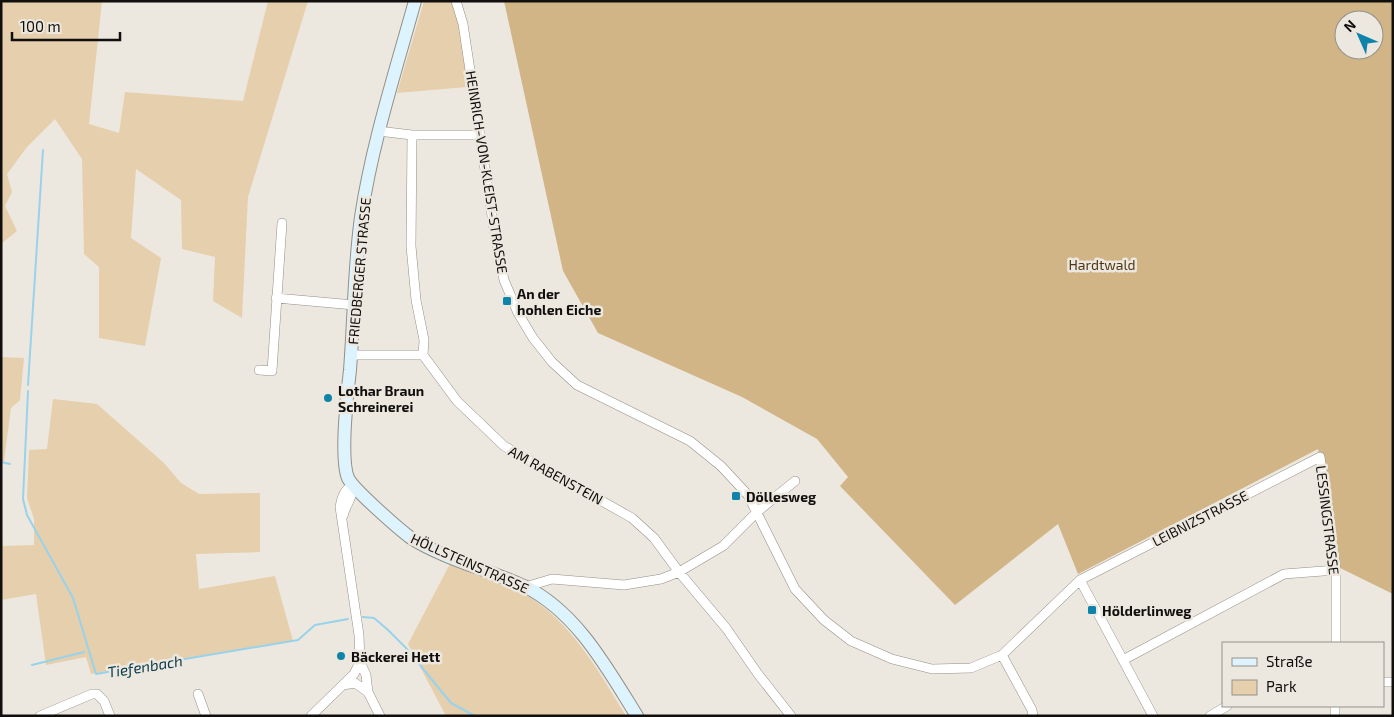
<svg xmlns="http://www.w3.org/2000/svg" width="1394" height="717" viewBox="0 0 1394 717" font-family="'Exo 2',sans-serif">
<rect width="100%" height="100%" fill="#ede8df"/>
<!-- green -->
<path fill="#e6cfac" d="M3 1H102L89 124 119 133 125 92 243 101 268 1H308L248 197 242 318 213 301 215 257 182 249 181 200 136 169 131 238 161 258 145 346 99 338V267L84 254 82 159 55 119 27 147 7 174 12 192 5 206 17 231 1 244V6Z
M424 1H452L461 26 467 87 397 93Z
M1 357 24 358 20 400 11 408 4 461H1Z
M53 399 97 404 164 463 181 483 199 494 260 493V552L196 554 199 589 275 576 293 641 91 674 86 657 46 665 36 594 1 600V537L3 546 34 545V519L27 498 29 450 47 449Z
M453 558 451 565C473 574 502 582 523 593 571 621 598 670 626 716H446L408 644Z"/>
<!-- forest -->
<path fill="#d1b587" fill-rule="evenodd" d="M504 1H1393V594L1336 566 1318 449 1078 574 1058 524 955 605 840 486 848 477 817 439 742 397 598 333 563 271ZM1344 20H1374V50H1344Z"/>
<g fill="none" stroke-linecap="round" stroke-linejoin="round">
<!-- stream -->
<path stroke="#98d2eb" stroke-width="2" d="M28 385 43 150
M28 391 23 499 27 515 73 598 96 674 298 640 315 625 348 619
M1 462 10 464
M363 617 374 618 388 630 406 648 451 703 475 716
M32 665 84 652"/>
<defs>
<path id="street" d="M456 1 463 24 494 229 504 280 518 313 533 338 552 362 577 385 690 441 721 466 748 495 795 589 824 620 851 641 892 659 932 669 971 668 1002 655 1080 580 1320 457 1336 570V643
M378 131 412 135H480
M412 135 411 246 416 300 424 340 423 355 457 401 504 446 632 518 654 538 679 572 726 628 758 674 791 716
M276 298 354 305
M351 355H423
M259 370 272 371 282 223
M343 516C346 503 353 499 353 485
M1080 580 1153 716
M525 587 552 579 624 585 661 579 679 572 723 546 757 512 795 481
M1002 655 1032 710 1033 716
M1123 660 1284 574 1336 570
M360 662 366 675 368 692 380 716
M1383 682H1393
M343 685 355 683 368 692
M198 694 206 716
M40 716 92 694H97L104 701 110 716
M311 716 354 674 360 662 359 635 340 507C342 497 344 490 353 485
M1210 716 1227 706
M1335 716V706"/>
<path id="secondary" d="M415 1C395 73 372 144 361 217 354 267 354 319 350 370 347 393 340 459 348 478 353 489 400 530 411 538 446 560 487 569 524 586 577 612 607 668 637 716"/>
</defs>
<!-- street casing -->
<use href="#street" stroke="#948f87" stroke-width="10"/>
<!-- secondary casing -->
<use href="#secondary" stroke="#948f87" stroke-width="14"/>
<!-- street -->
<use href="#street" stroke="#fff" stroke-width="9"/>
<!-- secondary -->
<use href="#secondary" stroke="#ddf3fd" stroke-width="12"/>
</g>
<!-- markers -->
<g fill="#0e84aa" stroke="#ede8df" stroke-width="2">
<rect x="502" y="296" width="10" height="10" rx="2.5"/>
<circle cx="328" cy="398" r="5"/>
<rect x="731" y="491" width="10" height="10" rx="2.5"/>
<rect x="1087" y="605" width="10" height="10" rx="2.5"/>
<circle cx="341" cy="656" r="5"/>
</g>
<g text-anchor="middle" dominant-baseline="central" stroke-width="5" stroke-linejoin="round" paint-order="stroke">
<!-- street labels -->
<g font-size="14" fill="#110f0d" stroke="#ede8df">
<text transform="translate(487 172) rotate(81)">HEINRICH-VON-KLEIST-STRASSE</text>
<text transform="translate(359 271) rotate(-85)">FRIEDBERGER STRASSE</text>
<text transform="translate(556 475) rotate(29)">AM RABENSTEIN</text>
<text transform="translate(1200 518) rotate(-27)">LEIBNIZSTRASSE</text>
<text transform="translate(1328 520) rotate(83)">LESSINGSTRASSE</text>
<text transform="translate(470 563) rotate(24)">HÖLLSTEINSTRASSE</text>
</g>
<!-- park labels -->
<g font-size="14" fill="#4c3713" stroke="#ede8df">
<text x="1102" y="264">Hardtwald</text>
</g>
<!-- poi labels -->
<g font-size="14" font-weight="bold" fill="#110f0d" stroke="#ede8df" text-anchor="start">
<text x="517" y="293">An der<tspan x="517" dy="16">hohlen Eiche</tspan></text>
<text x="338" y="390">Lothar Braun<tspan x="338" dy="16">Schreinerei</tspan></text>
<text x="746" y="496">Döllesweg</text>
<text x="1102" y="610">Hölderlinweg</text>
<text x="351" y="656">Bäckerei Hett</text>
</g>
<!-- water labels -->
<g font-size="15" font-style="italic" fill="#033749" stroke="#ede8df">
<text transform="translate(145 666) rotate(-9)">Tiefenbach</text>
</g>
</g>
<!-- border -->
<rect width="1394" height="717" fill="none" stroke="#110f0d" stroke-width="5"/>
<!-- legend -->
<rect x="1222" y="642" width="162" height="65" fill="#ede8df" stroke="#95918b"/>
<rect x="1232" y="658" width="25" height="8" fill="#ddf3fd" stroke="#95918b"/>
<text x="1266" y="667" font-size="15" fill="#110f0d">Straße</text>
<rect x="1232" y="680" width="25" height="15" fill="#e6cfac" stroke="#95918b"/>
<text x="1266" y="692" font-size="15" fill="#110f0d">Park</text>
<!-- north arrow -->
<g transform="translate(1359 35) rotate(315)"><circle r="24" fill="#ede8df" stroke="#95918b"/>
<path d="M0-4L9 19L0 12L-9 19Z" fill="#0e84aa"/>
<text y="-8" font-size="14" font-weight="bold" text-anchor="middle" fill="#110f0d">N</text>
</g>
<!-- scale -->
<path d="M12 32v8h108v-8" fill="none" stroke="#110f0d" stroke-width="2.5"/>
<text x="20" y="32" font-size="15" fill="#110f0d" stroke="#ede8df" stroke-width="4" paint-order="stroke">100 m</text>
</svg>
